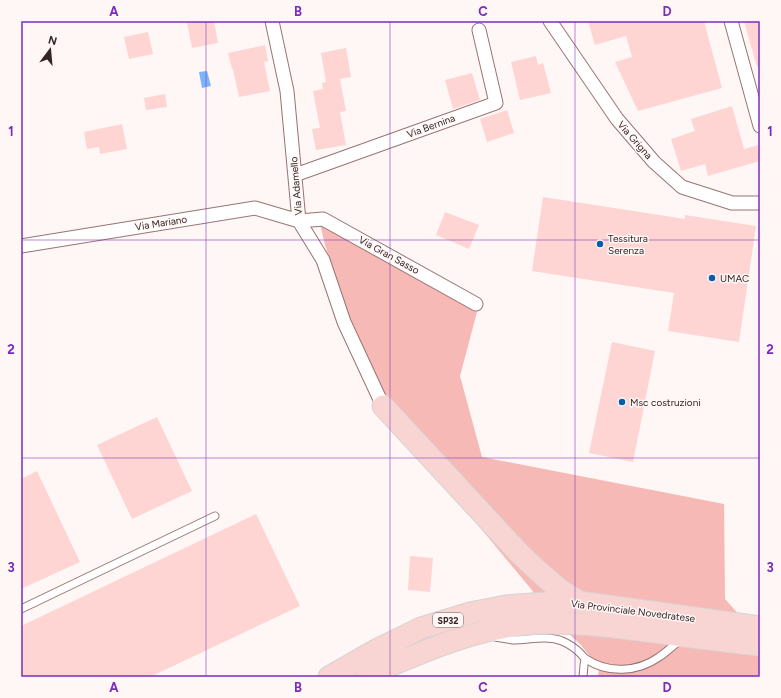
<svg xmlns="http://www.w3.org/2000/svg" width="781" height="698" viewBox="0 0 781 698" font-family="Figtree,sans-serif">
<rect width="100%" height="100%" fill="#fff6f6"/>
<!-- green -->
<path fill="#f6b9b5" d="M320 224 477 312 460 376 482 457 724 504 725 599 760 638V677H598L599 669 581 645 565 630 376 402 325 245Z"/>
<!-- water -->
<path fill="#7bb6fa" d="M207 71 211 86 202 88 199 72Z"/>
<!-- building -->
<path fill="#fed5d2" d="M199 21H214L218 43 192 48 187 23Z
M588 21H704L722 88 638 111 615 62 632 57 626 36 595 45Z
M744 21H760V66L757 67Z
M148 32 153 54 129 59 124 37Z
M265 45 268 61 264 62 270 91 239 97 233 69H232L228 53Z
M346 48 351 77 340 79 346 111 340 112 346 145 316 150 312 129 320 128 313 91 323 89 322 83 326 82 321 53Z
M536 56 538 65 543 63 551 93 520 100 511 62Z
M472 73 480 100 453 109 445 80Z
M165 94 167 107 146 110 144 98Z
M732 106 744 149 758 145 760 151V161L708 176 705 164 681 171 671 139 695 131 691 119Z
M507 110 514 133 487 142 480 119Z
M122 124 127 149 100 154 99 147 87 149 84 132Z
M543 197 685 219V215L756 226 739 342 668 331 674 293 532 271Z
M445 212 479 225 469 249 436 235Z
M612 342 655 351 633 462 589 453Z
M157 417 192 491 132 519 97 445Z
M37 471 80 562 21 589V479Z
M256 514 300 606 150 677H21V626Z
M410 556 433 558 430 592 408 590Z"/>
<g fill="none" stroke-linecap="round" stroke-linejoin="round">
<defs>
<path id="lane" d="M21 609 215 516
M495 637C501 638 507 639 513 640 529 640 547 635 562 641 569 644 575 648 580 653 582 655 584 658 586 659 608 674 638 672 659 657 667 652 673 645 681 640
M583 677 584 665 585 659"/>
<path id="street" d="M272 21 287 91 299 221 323 260 344 322 383 406
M550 21 617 119 654 162 682 187 732 203H760
M731 21 760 126
M295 175 496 103 479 30
M21 246 255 208 299 221 323 219 476 304"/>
<path id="primary" d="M383 406 518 552 538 571 560 590 579 602
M329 677 376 650 421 628 470 613 506 606 545 603 579 602 760 627
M367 677C381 669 396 663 411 657 451 640 499 624 543 623 585 622 628 629 670 634 700 638 730 642 760 645"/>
</defs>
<!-- lane casing -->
<use href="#lane" stroke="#987572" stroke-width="9"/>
<!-- street casing -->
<use href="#street" stroke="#987572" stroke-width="15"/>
<!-- primary casing -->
<use href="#primary" stroke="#d6d3d3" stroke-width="23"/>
<!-- lane -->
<use href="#lane" stroke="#fff" stroke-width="7"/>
<!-- street -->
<use href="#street" stroke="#fff" stroke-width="13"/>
<!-- primary -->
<use href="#primary" stroke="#f8d4d2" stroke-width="21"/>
</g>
<!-- grid -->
<path fill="none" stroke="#7b2cbf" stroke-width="1" stroke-opacity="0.55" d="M206 21V677M390 21V677M575 21V677M21 240H760M21 458H760"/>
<!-- markers -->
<g fill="#085eac" stroke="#fff6f6" stroke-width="1.5">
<circle cx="600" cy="244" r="4"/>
<circle cx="712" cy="278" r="4"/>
<circle cx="622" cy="402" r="4"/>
</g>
<g text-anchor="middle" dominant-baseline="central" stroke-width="3" stroke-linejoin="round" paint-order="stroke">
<!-- shield labels -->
<rect fill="#fff6f6" stroke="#716463" stroke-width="1" x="433" y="613" width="30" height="14" rx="3"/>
<g font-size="9" font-weight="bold" fill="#342524">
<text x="448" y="620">SP32</text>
</g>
<!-- street labels -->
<g font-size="10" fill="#342524" stroke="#fff6f6">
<text transform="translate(431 126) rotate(-20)">Via Bernina</text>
<text transform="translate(635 140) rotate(49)">Via Grigna</text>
<text transform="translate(296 186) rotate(-95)">Via Adamello</text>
<text transform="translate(161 223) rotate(-9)">Via Mariano</text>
<text transform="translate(389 255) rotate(29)">Via Gran Sasso</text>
<text transform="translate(633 611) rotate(7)">Via Provinciale Novedratese</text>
</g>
<!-- poi labels -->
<g font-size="10" fill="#342524" stroke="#fff6f6" text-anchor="start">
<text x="608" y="238">Tessitura<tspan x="608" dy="12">Serenza</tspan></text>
<text x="720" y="278">UMAC</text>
<text x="630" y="402">Msc costruzioni</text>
</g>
</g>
<!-- border -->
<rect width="781" height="698" fill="none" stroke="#fff6f6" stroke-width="44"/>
<!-- north arrow -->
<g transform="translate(50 50) rotate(16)" stroke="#fff6f6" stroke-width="3" paint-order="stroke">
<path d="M0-3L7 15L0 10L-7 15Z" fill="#342524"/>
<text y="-6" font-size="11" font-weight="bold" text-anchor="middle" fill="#342524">N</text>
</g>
<rect x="22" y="22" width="737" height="654" fill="none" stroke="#7b2cbf" stroke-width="1.5"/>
<g font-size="13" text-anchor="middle" font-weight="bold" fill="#7b2cbf">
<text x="114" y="16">A</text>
<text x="298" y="16">B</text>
<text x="483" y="16">C</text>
<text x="667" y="16">D</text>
<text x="11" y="136">1</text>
<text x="770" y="136">1</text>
<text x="11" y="354">2</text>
<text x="770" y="354">2</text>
<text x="11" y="572">3</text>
<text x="770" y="572">3</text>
<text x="114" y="692">A</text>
<text x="298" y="692">B</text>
<text x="483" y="692">C</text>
<text x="667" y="692">D</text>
</g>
</svg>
